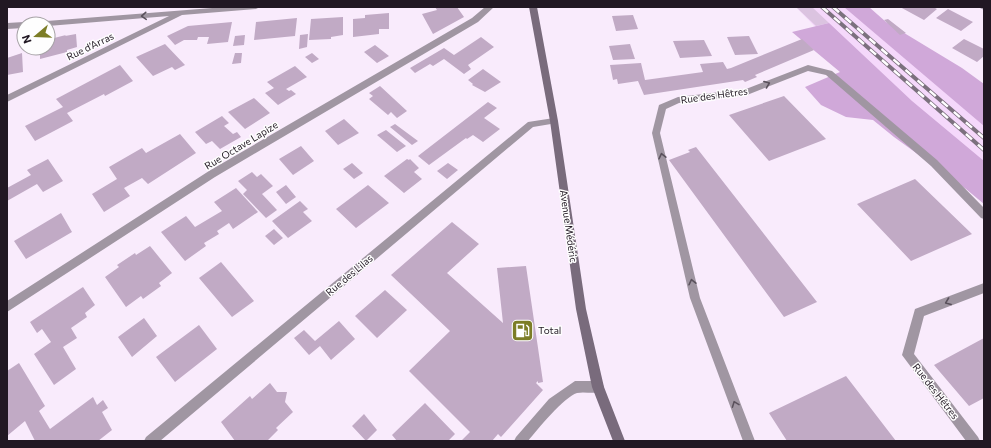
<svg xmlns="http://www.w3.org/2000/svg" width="991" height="448" viewBox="0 0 991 448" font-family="Commissioner,sans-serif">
<rect width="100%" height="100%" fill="#f9ebfc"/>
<!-- built -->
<path fill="#f5d8fb" d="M796 7H854L984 116V176L823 35Z"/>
<!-- green -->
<path fill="#dbc3e0" d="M796 7H812L829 23 816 26Z"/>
<!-- forest -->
<path fill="#d0a8d9" d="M844 7H869L886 22 962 68 984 84V126Z
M829 23 912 101 984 161V204L966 189 894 137 873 120 846 117 821 105 805 87 840 72 792 32Z"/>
<!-- building -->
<path fill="#c1aac5" d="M435 7H457L464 17 433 34 422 14 437 10Z
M900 7H933L937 9 924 20Z
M948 9 973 22 961 31 936 18Z
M389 13V29H379V34L353 37V19L365 18V15Z
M633 15 638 29 616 31 612 16Z
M343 17V35L331 37V39L309 40 311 19Z
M297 18 295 36 254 40 256 22Z
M888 19 906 33 900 35 884 20Z
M232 22 228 42 207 44 209 37H198L197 40H184L175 45 167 36 188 26Z
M76 34 77 47 67 50V52L40 59V51L51 48 50 39 66 35 65 36Z
M308 34 307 47 299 49 300 35Z
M245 35 244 45 233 46 235 36Z
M749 36 758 54 735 55 727 37Z
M481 37 494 47 468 65 471 69 464 74 444 59 433 66 430 64 415 73 410 68 444 48 454 55Z
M802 39 814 50 755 75 757 77 745 82 743 80 644 95 638 81 618 84 617 79 613 80 610 65 641 63 645 80 703 72 700 64 723 62 727 69 731 68Z
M964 39 984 49V56L977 62 952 48Z
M704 40 712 56 680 58 673 41Z
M165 44 185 65 175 70 172 67 153 76 136 57Z
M630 44 635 59 613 60 609 46Z
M375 45 389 56 377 63 364 52Z
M22 53 23 72 7 75V58Z
M235 53H242L241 63 232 64Z
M312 53 319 59 312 63 305 57Z
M120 65 133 81 105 96 104 94 67 113 73 121 35 141 25 126 63 107 56 99Z
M295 66 307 77 286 89 289 91 291 90 296 94 278 105 265 93 274 88 267 82Z
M483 69 501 82 485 92 472 85 473 84 468 80Z
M380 86 407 111 397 118 391 112 388 115 369 99 373 96 369 93Z
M784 96 826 139 769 161 729 115Z
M254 98 270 113 245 129 228 112Z
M488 102 497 108 484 118 500 129 483 142 473 135 467 139 466 138 429 165 418 156Z
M222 116 229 123 224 126 233 134 237 132 241 137 220 149 212 141 206 144 195 132Z
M344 119 359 133 338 145 325 131Z
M395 124 418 141 412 145 390 127Z
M386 130 406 146 397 152 377 135Z
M180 134 196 153 148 184 142 178 124 188 130 196 104 212 92 194 117 179 109 167 142 148 146 153Z
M301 146 314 161 293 175 279 159Z
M696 147 817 302 784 317 669 160 690 152 688 150Z
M48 159 63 181 43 192 37 184 7 201V188L31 175 27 170Z
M407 159 409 160 410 159 419 168 414 172 422 179 404 193 384 176Z
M352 163 363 173 354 179 343 169Z
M448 163 458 170 447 179 437 171Z
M252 172 257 177 261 174 273 186 262 194 277 210 266 218 243 194 247 190 238 181Z
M915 179 972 234 911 261 857 204Z
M286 185 296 197 286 204 276 192Z
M368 185 389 203 356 228 336 209Z
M236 188 258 212 233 229 229 223 217 231 219 234 204 243 206 246 185 261 161 232 186 216 195 227 222 211 214 202Z
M300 201 308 209 303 212 312 221 288 238 272 221Z
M61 213 72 232 26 259 14 241Z
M452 222 479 244 447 273 503 323 497 268 526 266 543 382 538 383V381L536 383 543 390 501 437 498 434 492 441H461L470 432 409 371 450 331 391 275Z
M274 229 283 238 274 245 265 236Z
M150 246 172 273 159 283 161 286 143 299 141 296 126 307 105 277 119 267 117 265 135 253 136 255Z
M221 262 254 301 232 317 199 278Z
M83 287 95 305 85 313 87 317 71 328 77 338 63 347 76 369 54 385 34 354 51 342 42 329 37 333 30 322Z
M385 290 407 310 377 338 355 316Z
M144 318 157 336 132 357 118 337Z
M339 321 355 339 331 360 320 346 309 355 294 338 304 330 315 341Z
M199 325 217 349 175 382 156 357Z
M984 338V398L969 406 934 365Z
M19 363 45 406 39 411 50 429 93 397 97 405 103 400 108 408 102 412 112 430 98 441H35L25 421 7 436V371Z
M846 376 896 441H787L769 413Z
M270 383 277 392H287L285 402 293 412 276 428 278 430 267 441H235L221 422 250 396 252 399Z
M425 403 455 434 448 441H397L392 435Z
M364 414 377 430 366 441 352 426Z"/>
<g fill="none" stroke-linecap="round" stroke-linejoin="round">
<!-- minor -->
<path fill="#a096a2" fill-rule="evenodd" d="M225 7H260L256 9 182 15 7 102V95L169 16 48 26V24H33L34 22Z
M485 7H494L478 22 215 177 7 312V301L209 171 472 18Z
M978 7H984V10Z
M24 22 27 24H24V28L7 29V23Z
M808 65 832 71 937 160 984 208V219L981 218 931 166 826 75 808 71 747 95 679 103 666 109 660 133 700 298 755 441H743L690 298 652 133 659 105 678 97 746 89Z
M554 118 558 121 557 123 533 127 160 441H144L146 437 528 122Z
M984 283V293L924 316 914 354 978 437 980 441H966L902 355 915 309Z
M575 381H598L602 383 604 387 602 391C594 395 586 391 577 393 564 397 538 429 528 441H514L516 437 549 399Z"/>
<!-- secondary -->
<path fill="#796b7c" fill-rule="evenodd" d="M529 7H537L558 121 586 309 604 387 625 441H613L592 387 576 309 550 121Z"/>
<defs>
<path id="rail" d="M822 7 984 150
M833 7 984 138"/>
</defs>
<!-- rail casing -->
<use href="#rail" stroke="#7c717e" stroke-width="4"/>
<!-- rail -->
<use href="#rail" stroke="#fefefe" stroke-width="2.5" stroke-dasharray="8" stroke-linecap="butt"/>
</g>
<!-- one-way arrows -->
<defs><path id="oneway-chevron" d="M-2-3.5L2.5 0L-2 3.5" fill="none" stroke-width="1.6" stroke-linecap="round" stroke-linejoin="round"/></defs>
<g stroke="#5a515c">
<use href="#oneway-chevron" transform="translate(144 16) rotate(176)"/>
<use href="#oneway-chevron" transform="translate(767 84) rotate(-21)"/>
<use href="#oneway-chevron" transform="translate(662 156) rotate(-103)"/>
<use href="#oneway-chevron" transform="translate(692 282) rotate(-103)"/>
<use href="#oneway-chevron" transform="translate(948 302) rotate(159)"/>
<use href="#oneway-chevron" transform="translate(735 404) rotate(-111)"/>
</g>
<!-- icons -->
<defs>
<symbol id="fuel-square" viewBox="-11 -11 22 22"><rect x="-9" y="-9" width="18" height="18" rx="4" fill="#7c7d26" stroke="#fefefe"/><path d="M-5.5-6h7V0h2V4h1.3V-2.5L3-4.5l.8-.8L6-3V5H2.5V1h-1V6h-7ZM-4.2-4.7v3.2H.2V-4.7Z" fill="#fff"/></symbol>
</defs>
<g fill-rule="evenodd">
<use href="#fuel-square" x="510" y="318" width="25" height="25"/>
</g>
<g text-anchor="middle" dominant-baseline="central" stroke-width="3" stroke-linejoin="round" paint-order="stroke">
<!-- street labels -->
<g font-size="10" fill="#211823" stroke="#fefefe">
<text transform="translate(90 46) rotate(-26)">Rue d’Arras</text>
<text transform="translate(714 95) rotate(-8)">Rue des Hêtres</text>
<text transform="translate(241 145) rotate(-31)">Rue Octave Lapize</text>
<text transform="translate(569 226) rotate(82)">Avenue Médéric</text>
<text transform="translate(349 275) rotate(-40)">Rue des Lilas</text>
<text transform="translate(936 391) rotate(52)">Rue des Hêtres</text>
</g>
<!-- poi labels -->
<g font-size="10" fill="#211823" stroke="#fefefe" text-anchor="start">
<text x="538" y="330">Total</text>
</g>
</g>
<!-- border -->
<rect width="991" height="448" fill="none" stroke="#211823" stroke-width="16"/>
<!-- north arrow -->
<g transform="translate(36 36) rotate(251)"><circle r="19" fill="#fefefe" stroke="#a6a2a6"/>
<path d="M0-3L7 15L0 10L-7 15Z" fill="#7c7d26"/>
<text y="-6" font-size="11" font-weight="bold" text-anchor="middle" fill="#211823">N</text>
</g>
</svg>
